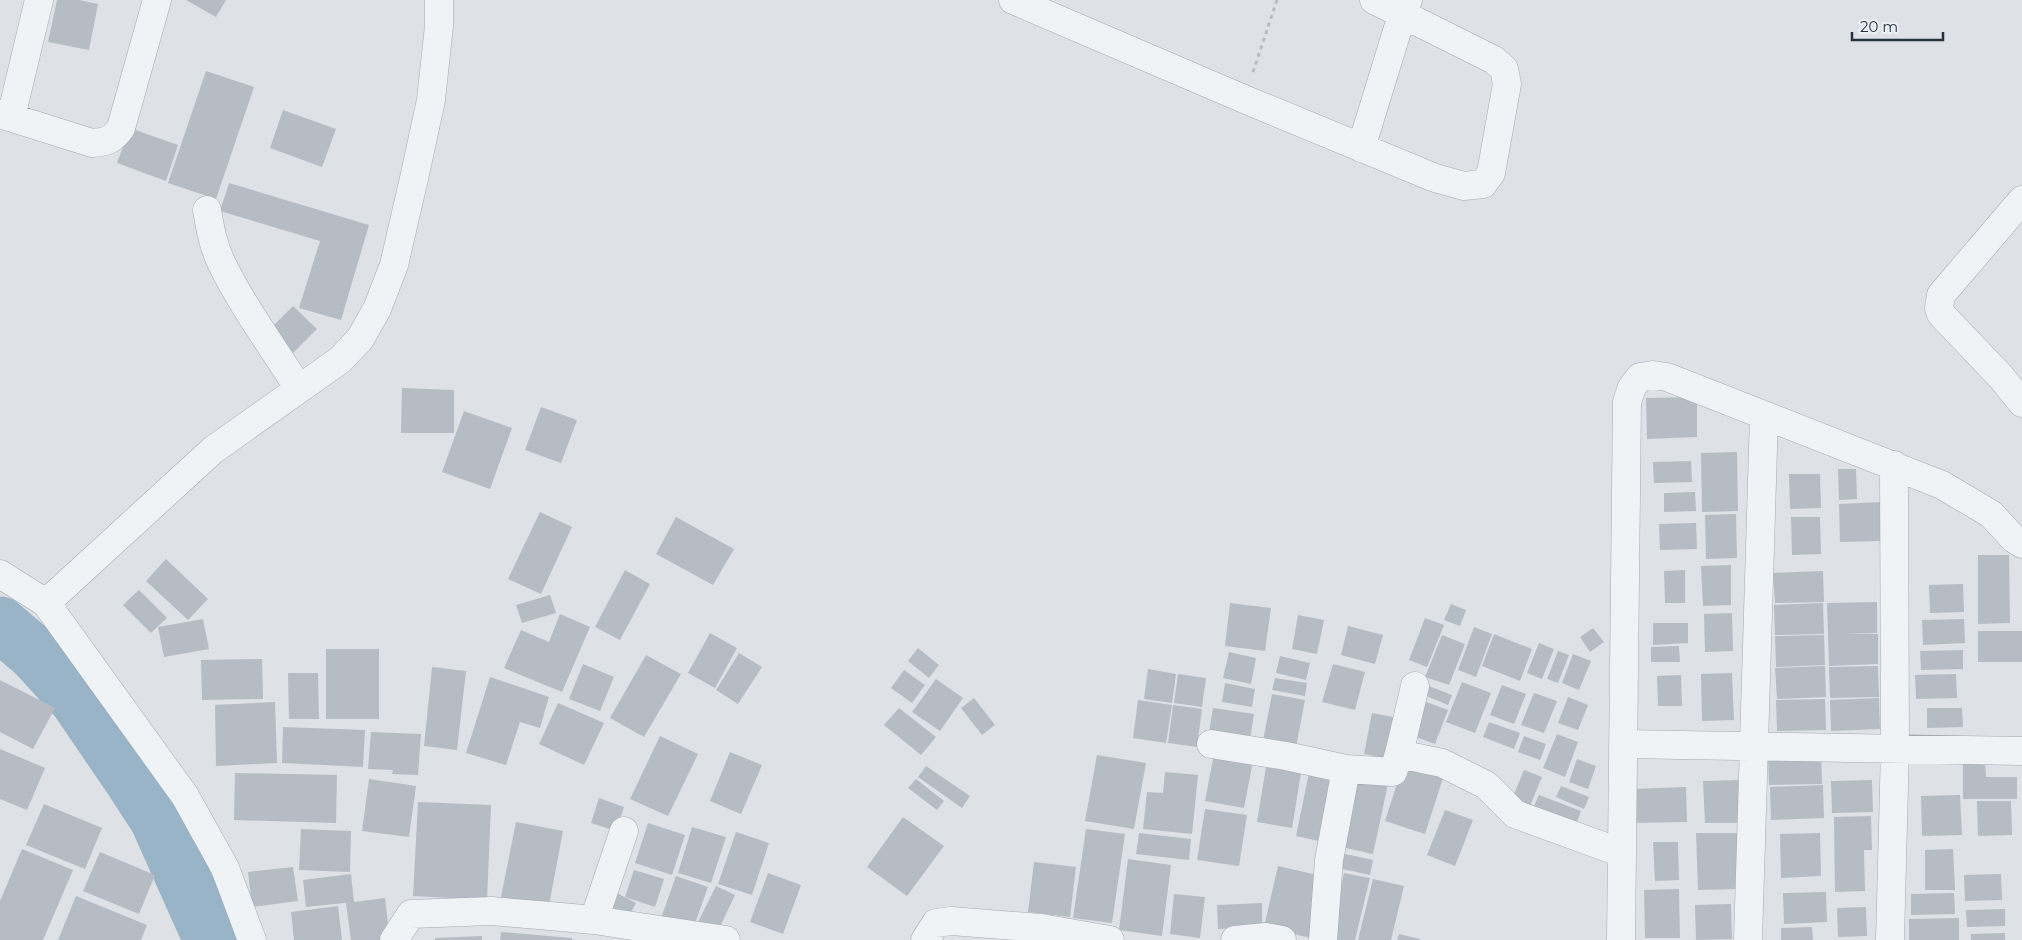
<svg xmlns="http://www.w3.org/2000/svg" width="2022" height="940" viewBox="0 0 2022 940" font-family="Montserrat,sans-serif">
<rect width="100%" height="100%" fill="#dee2e7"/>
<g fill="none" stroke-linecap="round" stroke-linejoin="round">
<!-- river -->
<path stroke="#99b3c7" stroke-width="55" d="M0 624 34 653 77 700 131 779 157 819 211 940"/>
</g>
<!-- building -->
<path fill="#b5bcc4" d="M57 0H79L98 4 89 50 48 42Z
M186 0H226L216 17Z
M206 71 254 87 216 199 168 183Z
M283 110 336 129 322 167 270 148Z
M130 128 178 145 166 181 117 163Z
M229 183 369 225 341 320 299 308 320 241 220 211Z
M293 306 317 329 293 353 269 330Z
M402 388 454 390V433H401Z
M1697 397V437L1647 439 1646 398Z
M541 407 577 420 561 463 525 450Z
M464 411 512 428 490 489 442 472Z
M1737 452 1738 511 1702 512 1701 453Z
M1691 461 1692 482 1654 483 1653 462Z
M1838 469H1856L1857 499 1839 500Z
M1789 474H1820L1821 508 1790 509Z
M1695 492 1696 511 1664 512V493Z
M1880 502 1881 541 1840 542 1839 504Z
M540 512 572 527 541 594 508 579Z
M1736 514 1737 558 1706 559 1705 515Z
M676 517 734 549 713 585 656 554Z
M1791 517H1820L1821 554 1792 555Z
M1696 523 1697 549 1660 550 1659 524Z
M1978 555H2009L2010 623 1978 624Z
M166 559 208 599 188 620 146 581Z
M1731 565V605L1703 606 1701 566Z
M625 570 650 584 620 640 595 627Z
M1685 570V603H1665L1664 571Z
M1823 571 1824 602 1775 603 1773 573Z
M1963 584 1964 612 1930 613 1929 585Z
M139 590 167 618 151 633 123 605Z
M550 595 556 613 522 623 516 605Z
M1877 602V633L1845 634H1878V664L1829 666 1827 603Z
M1230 603 1271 608 1265 651 1225 646Z
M1823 603 1824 634 1775 635 1774 605Z
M1451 604 1466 610 1460 626 1444 620Z
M1732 613 1733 651 1705 652 1704 614Z
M560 614 590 627 562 692 504 668 521 630 549 642Z
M1298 615 1324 620 1317 654 1292 649Z
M1425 618 1444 625 1427 667 1409 660Z
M203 619 209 649 164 657 158 627Z
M1964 619 1965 643 1923 645 1922 620Z
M1653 623H1688V643L1653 645Z
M1348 626 1383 635 1375 664 1341 655Z
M1474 627 1492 634 1476 677 1458 670Z
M1593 628 1604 642 1590 652 1580 637Z
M1978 631H2022V662H1978Z
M710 633 737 648 715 688 688 673Z
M1494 634 1532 649 1520 681 1482 666Z
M1442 635 1465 644 1449 685 1425 677Z
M1824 635 1825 665 1776 667 1775 636Z
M1539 643 1554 649 1542 679 1527 673Z
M1679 646 1680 662H1651V647Z
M918 648 939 665 929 678 908 661Z
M326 649H379V719H326Z
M1963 650V669L1921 670 1920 651Z
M1558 651 1569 655 1558 683 1547 679Z
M1229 652 1256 658 1251 684 1223 678Z
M739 653 762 667 738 704 716 690Z
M1573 654 1591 661 1579 690 1562 683Z
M646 655 681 674 644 737 610 718Z
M1280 656 1310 663 1306 680 1276 673Z
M262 659 263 699 202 700 201 660Z
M583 664 614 677 600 711 569 699Z
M1333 664 1365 672 1355 710 1322 702Z
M1825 666 1826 697 1777 699 1775 668Z
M1878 666 1879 697 1830 698 1829 667Z
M432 667 466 671 457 750 424 746Z
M1148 669 1176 674 1172 703 1144 699Z
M904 670 925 685 912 703 891 688Z
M288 673H318L319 719H289Z
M1732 673 1734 720 1702 721 1701 674Z
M1178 674 1206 678 1202 707 1174 703Z
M1956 674 1957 698 1916 699 1915 675Z
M1681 675 1682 706H1658L1657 676Z
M490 677 549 697 540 728 520 722 506 765 466 753Z
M1275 678 1307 683 1305 696 1272 690Z
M936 679 963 698 940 731 912 712Z
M0 680 55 708 33 749 0 732Z
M1462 682 1491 693 1475 733 1446 722Z
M1225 683 1255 689 1252 707 1222 702Z
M1421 683 1452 695 1448 705 1417 692Z
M1502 685 1526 694 1514 724 1490 715Z
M1534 693 1557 701 1544 733 1521 725Z
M1272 694 1305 700 1296 747 1263 741Z
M1568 697 1588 705 1578 730 1558 723Z
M974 698 995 725 982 735 961 708Z
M1879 698 1880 729 1831 731 1830 700Z
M1418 699 1448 710 1435 744 1405 733Z
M1825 699 1826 730 1777 731 1776 700Z
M1138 700 1172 705 1166 743 1133 738Z
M275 702 277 763 216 766 215 705Z
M558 703 604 723 584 765 539 744Z
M1173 705 1202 709 1197 747 1168 743Z
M899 708 936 737 921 755 884 725Z
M1213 708 1254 714 1249 745 1208 738Z
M1927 708H1962L1963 727 1927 728Z
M1372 713 1398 718 1390 759 1364 754Z
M1489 722 1520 733 1514 749 1483 737Z
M283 727 365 730 363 767 282 763Z
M371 732 421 734 418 775 392 774 393 770 368 769Z
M1557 734 1578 742 1565 777 1543 768Z
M660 736 698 754 668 816 630 799Z
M1524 736 1546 744 1540 760 1518 752Z
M0 749 45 768 27 810 0 799Z
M1821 750 1822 784 1769 785 1768 752Z
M730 752 762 765 741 814 710 801Z
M1214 754 1253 761 1244 808 1205 801Z
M1097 755 1146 763 1134 829 1085 821Z
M1577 759 1596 766 1588 789 1569 782Z
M1963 759H1985L1986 777H2017V799H1963Z
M1403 765 1443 778 1425 834 1385 821Z
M926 766 970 796 962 808 918 777Z
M1266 767 1301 773 1292 828 1257 822Z
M1310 768 1343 774 1328 843 1296 836Z
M1524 770 1542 777 1530 806 1512 799Z
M1165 772 1198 775 1192 834 1143 829 1147 792 1163 793Z
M235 773 337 775 336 823 234 820Z
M1355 778 1388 784 1373 854 1341 847Z
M369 779 416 786 409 837 362 831Z
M916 779 944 801 937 810 908 788Z
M1741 780V823H1705L1703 781Z
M1872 780 1873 812 1832 813 1831 781Z
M1823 785 1824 818 1771 820 1770 787Z
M1561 786 1589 797 1584 809 1556 797Z
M1686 787 1687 822 1632 823 1631 789Z
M1539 795 1581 811 1577 822 1534 806Z
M1960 795 1962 835 1922 836 1921 796Z
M599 798 624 807 616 831 591 823Z
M1977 801H2011L2012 835 1978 836Z
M418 802 491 805 487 900 413 896Z
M44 804 102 828 85 869 26 845Z
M1205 809 1247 815 1239 866 1197 860Z
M1445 810 1473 820 1455 866 1427 855Z
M1871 816 1872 850H1864L1865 891 1835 892 1834 817Z
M903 817 944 846 907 896 867 867Z
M516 822 563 831 547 916 499 907Z
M648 823 685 835 672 875 635 863Z
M692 827 726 837 711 883 678 873Z
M301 829 351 831 350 872 299 870Z
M1086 829 1125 834 1112 923 1073 918Z
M736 832 769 843 752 895 718 884Z
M1139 833 1191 839 1189 860 1136 854Z
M1696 833H1737L1739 889 1698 890Z
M1820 833 1821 876 1781 878 1780 834Z
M1653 842H1678L1679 880 1655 881Z
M22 849 73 870 43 940H0V901Z
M1953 849 1955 890H1925V850Z
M100 852 155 875 139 914 83 891Z
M1341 853 1373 860 1370 875 1338 868Z
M1128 859 1171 865 1162 936 1119 930Z
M1034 862 1076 867 1070 917 1028 912Z
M1278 866 1326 877 1311 938 1264 927Z
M293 867 298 901 252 907 248 872Z
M634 870 664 879 655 907 625 897Z
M768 873 801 885 783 934 750 922Z
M1344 873 1370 878 1355 940H1329Z
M351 874 354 902 306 907 303 880Z
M2001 874 2002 900 1965 901 1964 875Z
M676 876 708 887 692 932 660 921Z
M1373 879 1404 886 1391 940H1358Z
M716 886 735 895 717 933 697 924Z
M1679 889 1680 938H1645L1644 890Z
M613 891 636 903 625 924 603 913Z
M1826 892 1827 922 1784 924 1783 893Z
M1954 893 1955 914 1911 915V894Z
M1174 894 1205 897 1200 938 1170 934Z
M76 896 147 925 141 940H58Z
M385 898 390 940H351L346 903Z
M1262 903V927L1218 929 1217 905Z
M1731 904 1732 939 1696 940 1695 905Z
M338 906 342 940H294L291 912Z
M1866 907 1867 936 1838 937 1837 908Z
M2005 909V926L1967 927 1966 910Z
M1959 918V940H1909V919Z
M1812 927 1813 940H1781V928Z
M501 932 572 938V940H500Z
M2005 933V940H1971V934Z
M1399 934 1420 939V940H1397Z
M482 936V940H435V938Z"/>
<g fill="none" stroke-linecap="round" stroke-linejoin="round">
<defs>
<path id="minor" d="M1013 0 1244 99 1435 178 1464 186 1483 184 1491 173 1507 84 1504 69 1494 60 1374 0
M0 114 92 143C107 142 112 140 121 128L157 0
M11 117 39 0
M1361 148 1402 15 1408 0
M2022 200 1941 295 1939 308 1941 314 2001 377 2022 403
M207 210C210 228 213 245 221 262 242 306 273 347 299 389
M0 574 46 603 185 796 225 868 252 940
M46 603 213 450 340 360 360 339 377 309 394 265 415 174 431 100 439 26V0
M1211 744 1286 756 1346 769 1393 772 1399 754 1442 763 1486 785 1515 814 1622 853
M1624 744 2022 751
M1399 754 1415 686
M594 920 624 831
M394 940 411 914 491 911 550 916 594 920 726 940
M925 940 936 923 951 921 1041 928 1110 940
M1235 940 1266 937 1282 940
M1323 940 1329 860 1346 769
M1621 940 1627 402 1632 387 1640 377 1653 375 1667 377 1942 485 1991 514 2014 539 2022 544
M1748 940 1764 416
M1890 940 1895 749 1894 465"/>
</defs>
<!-- minor casing -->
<use href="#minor" stroke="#a3aab1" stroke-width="29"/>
<!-- path -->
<path stroke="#b8bdc2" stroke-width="3" stroke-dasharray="4 4" stroke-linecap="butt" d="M1253 72 1277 0"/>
<!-- minor -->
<use href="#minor" stroke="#f0f3f6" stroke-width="28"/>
</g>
<!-- scale -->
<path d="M1852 32v8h91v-8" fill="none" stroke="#27323e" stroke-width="2.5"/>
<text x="1860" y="32" font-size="15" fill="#27323e" stroke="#edf1f5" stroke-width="4" paint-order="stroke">20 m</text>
</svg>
